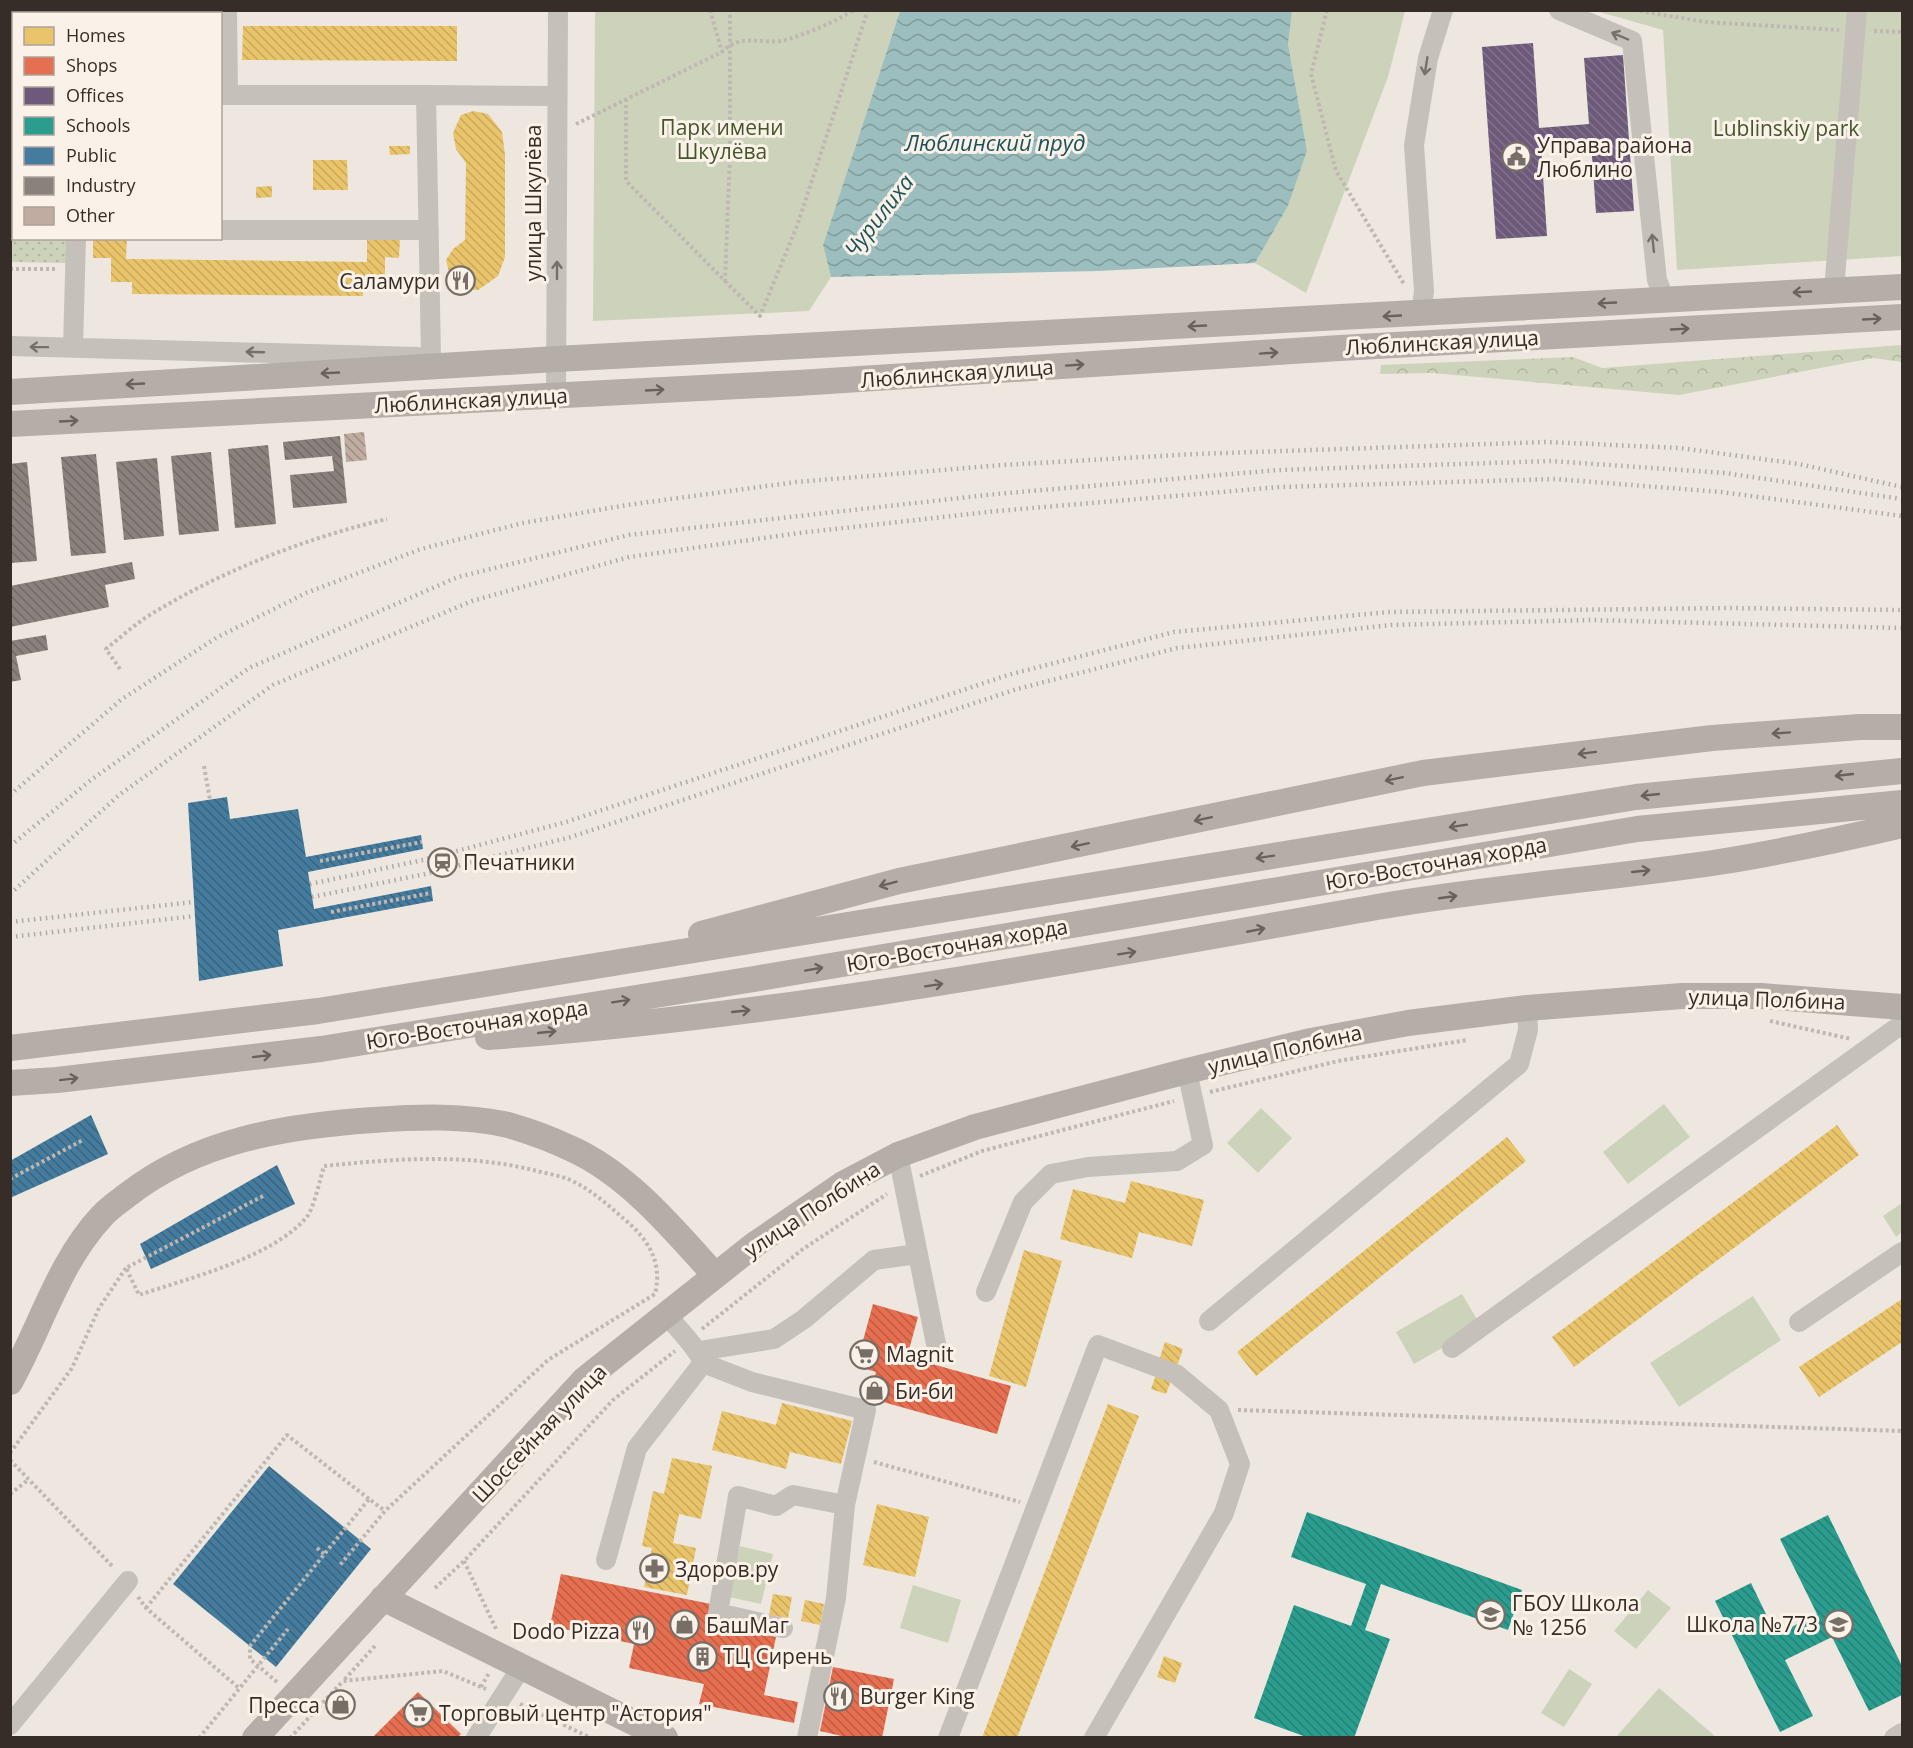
<svg xmlns="http://www.w3.org/2000/svg" width="1913" height="1748" viewBox="0 0 1913 1748" font-family="'Open Sans',sans-serif">
<defs>
<pattern id="grass-dots" width="8" height="8" patternUnits="userSpaceOnUse" patternTransform="scale(1.5)"><rect width="8" height="8" fill="#cdd3ba"/><path d="M2 2h.1M6 6h.1" fill="none" stroke="#b1b5a0" stroke-width="1.8" stroke-linecap="round"/></pattern>
<pattern id="forest-crowns" width="20" height="18" patternUnits="userSpaceOnUse" patternTransform="scale(1.5)"><rect width="20" height="18" fill="#cdd3ba"/><path d="M2 6a3 3 0 1 1 6 0M12 15a3 3 0 1 1 6 0" fill="none" stroke="#b1b5a0"/></pattern>
<pattern id="water-waves" width="16" height="10" patternUnits="userSpaceOnUse" patternTransform="scale(1.5)"><rect width="16" height="10" fill="#9cbebe"/><path d="M0 5q4-4 8 0t8 0" fill="none" stroke="#809b9a"/></pattern>
<pattern id="homes-back-hatch" width="6" height="6" patternUnits="userSpaceOnUse" patternTransform="scale(1.5)"><rect width="6" height="6" fill="#e9c46a"/><path d="M-1 5l2 2M0 0l6 6M5-1l2 2" fill="none" stroke="#c8a95c"/></pattern>
<pattern id="shops-back-hatch" width="6" height="6" patternUnits="userSpaceOnUse" patternTransform="scale(1.5)"><rect width="6" height="6" fill="#e76f51"/><path d="M-1 5l2 2M0 0l6 6M5-1l2 2" fill="none" stroke="#bc5c43"/></pattern>
<pattern id="offices-back-hatch" width="6" height="6" patternUnits="userSpaceOnUse" patternTransform="scale(1.5)"><rect width="6" height="6" fill="#6d597a"/><path d="M-1 5l2 2M0 0l6 6M5-1l2 2" fill="none" stroke="#82738b"/></pattern>
<pattern id="schools-back-hatch" width="6" height="6" patternUnits="userSpaceOnUse" patternTransform="scale(1.5)"><rect width="6" height="6" fill="#2a9d8f"/><path d="M-1 5l2 2M0 0l6 6M5-1l2 2" fill="none" stroke="#258075"/></pattern>
<pattern id="public-back-hatch" width="6" height="6" patternUnits="userSpaceOnUse" patternTransform="scale(1.5)"><rect width="6" height="6" fill="#457b9d"/><path d="M-1 5l2 2M0 0l6 6M5-1l2 2" fill="none" stroke="#3a6580"/></pattern>
<pattern id="industry-back-hatch" width="6" height="6" patternUnits="userSpaceOnUse" patternTransform="scale(1.5)"><rect width="6" height="6" fill="#8a817c"/><path d="M-1 5l2 2M0 0l6 6M5-1l2 2" fill="none" stroke="#726a66"/></pattern>
<pattern id="building-back-hatch" width="6" height="6" patternUnits="userSpaceOnUse" patternTransform="scale(1.5)"><rect width="6" height="6" fill="#c1aca2"/><path d="M-1 5l2 2M0 0l6 6M5-1l2 2" fill="none" stroke="#9e8c84"/></pattern>
</defs>
<rect width="100%" height="100%" fill="#ede7e0"/>
<!-- grass -->
<path fill="url(#grass-dots)" d="M11 119H14V238L67 239V263L11 262Z"/>
<!-- forest -->
<path fill="url(#forest-crowns)" d="M1902 345V362L1873 358 1679 395 1432 373 1380 374 1381 365 1573 357 1602 368Z"/>
<!-- green -->
<path fill="#cdd3ba" d="M595 11H900L823 245 831 277 809 311 593 321Z
M1292 11H1405L1388 77 1306 293 1255 263 1288 206 1307 151 1288 44Z
M1596 11H1902V256L1677 270 1663 30Z
M1664 1104 1690 1137 1628 1184 1603 1152Z
M1261 1108 1292 1138 1258 1173 1227 1143Z
M1902 1203V1232L1896 1237 1883 1216Z
M1462 1294 1481 1326 1414 1364 1396 1332Z
M1753 1296 1781 1340 1679 1407 1650 1363Z
M740 1546 773 1554 761 1604 729 1597Z
M913 1585 961 1600 948 1643 900 1628Z
M1648 1590 1671 1608 1636 1649 1614 1631Z
M1569 1669 1592 1684 1564 1727 1541 1713Z
M1659 1688 1716 1737H1616Z"/>
<!-- water -->
<path fill="url(#water-waves)" d="M900 11H1292L1288 44 1307 151 1288 206 1255 263 1098 271 831 277 823 245Z"/>
<!-- homes -->
<path fill="url(#homes-back-hatch)" d="M119 10H158V14H119Z
M243 26H457V61L242 60Z
M473 111 488 114 502 132 505 155V257L498 276 478 290 453 288 446 260 453 249 465 240 466 163 456 149 453 133 461 115Z
M389 146H410V154L390 155Z
M313 160H347L348 190H313Z
M272 186V197L256 198V187Z
M367 237H400L399 258 385 257V279H363V296L132 294V282H111V258H93V238H127L126 259 367 262Z
M1837 1125 1859 1155 1574 1367 1552 1337Z
M1507 1137 1526 1161 1256 1376 1237 1352Z
M1131 1181 1204 1200 1192 1246 1139 1232 1132 1258 1060 1239 1073 1189 1125 1203Z
M1024 1250 1062 1261 1026 1387 989 1376Z
M1902 1299V1342L1819 1397 1799 1367Z
M1165 1342 1183 1349 1176 1369 1158 1363Z
M1157 1372 1172 1378 1166 1394 1151 1389Z
M782 1403 852 1421 841 1464 790 1452 786 1469 712 1450 722 1411 776 1425Z
M1108 1404 1139 1416 1017 1738H982Z
M672 1458 712 1466 701 1519 679 1514 673 1543 696 1548 687 1595 644 1587 652 1548 642 1546 653 1491 664 1494Z
M877 1504 929 1517 915 1577 863 1565Z
M773 1594 792 1597 788 1618 769 1615Z
M805 1600 824 1604 820 1625 801 1621Z
M1164 1656 1182 1663 1175 1683 1157 1677Z"/>
<!-- shops -->
<path fill="url(#shops-back-hatch)" d="M873 1304 918 1317 907 1357 1011 1386 997 1434 869 1398 876 1372 856 1366Z
M561 1574 716 1605 712 1624 776 1637 764 1695 798 1702 794 1723 699 1704 704 1684 629 1668 634 1644 550 1626Z
M833 1667 894 1679 882 1738H850L820 1731Z
M418 1692 461 1734 457 1738H372Z"/>
<!-- offices -->
<path fill="url(#offices-back-hatch)" d="M1533 43 1539 128 1589 124 1584 58 1623 55 1634 211 1596 213 1591 142 1541 146 1547 236 1496 239 1482 47Z"/>
<!-- schools -->
<path fill="url(#schools-back-hatch)" d="M10 21H14V75H10Z
M1307 1512 1522 1590 1508 1630 1381 1584 1365 1630 1390 1639 1354 1738H1309L1254 1718 1294 1605 1351 1626 1366 1584 1291 1557Z
M1828 1515 1902 1666V1695L1869 1711 1832 1637 1785 1660 1813 1716 1780 1732 1715 1601 1751 1583 1776 1635 1817 1614 1780 1539Z"/>
<!-- public -->
<path fill="url(#public-back-hatch)" d="M227 797 230 819 298 809 306 857 421 835 423 849 308 872 314 909 431 886 433 901 278 930 283 966 199 981 188 803Z
M91 1115 108 1154 10 1198V1161Z
M277 1165 295 1204 151 1269 140 1244Z
M269 1466 371 1549 276 1667 173 1584Z"/>
<!-- industry -->
<path fill="url(#industry-back-hatch)" d="M340 436 347 503 293 508 290 475 334 471 332 456 285 460 283 442Z
M268 445 276 524 235 528 228 449Z
M211 452 219 531 179 535 171 456Z
M96 454 106 553 71 556 61 457Z
M157 458 164 536 124 540 116 462Z
M27 462 37 561 10 563V464Z
M132 562 135 579 105 585 109 607 10 627V586Z
M46 635 48 650 16 656 21 680 10 682V641Z"/>
<!-- building -->
<path fill="url(#building-back-hatch)" d="M364 432 367 460 346 462 344 434Z"/>
<g fill="none" stroke-linecap="round" stroke-linejoin="round">
<!-- path -->
<path stroke="#bfb8b2" stroke-width="4" stroke-dasharray="3 3" stroke-linecap="butt" d="M710 10 722 52
M1327 10 1311 74 1336 171 1404 284
M1634 10 1706 22 1839 30
M1874 31 1902 32
M626 99V181L725 281 730 154V10
M576 124 722 52C741 31 766 47 789 39 811 32 834 22 854 10
M10 269H58
M725 281 760 316 797 226 868 10
M120 669 106 649C121 637 136 623 153 613 224 570 306 538 387 519
M204 766 210 800
M320 861 422 842
M331 912 431 893
M1770 1021 1851 1039
M1210 1092 1338 1061 1467 1040
M920 1176 982 1151 1174 1101
M10 1179 83 1140
M263 1196 126 1268 139 1295C189 1278 271 1258 306 1218 314 1209 320 1179 324 1166 394 1159 464 1153 533 1170 544 1173 557 1175 568 1179 589 1188 607 1204 624 1219 648 1239 663 1262 655 1294L548 1360 385 1511 340 1565
M702 1329 803 1249 887 1194
M1238 1410 1902 1431
M10 1453 72 1368 99 1308 126 1268
M10 1460 114 1568
M874 1462 1020 1502
M10 1494 28 1480
M317 1548 324 1554
M464 1561 497 1631
M435 1588 464 1561 613 1400 675 1351
M138 1597 146 1608 240 1689
M146 1608 287 1435 369 1499
M375 1646 343 1681 443 1671 486 1689
M277 1682 250 1659V1646L369 1499 385 1511
M481 1687 489 1673
M520 1704 591 1738
M199 1738 288 1629
M290 1738 343 1681"/>
<!-- minor -->
<path stroke="#c6c0ba" stroke-width="20" d="M1559 10 1632 41 1657 280 1665 300
M220 95H228L227 10
M228 95H426L431 357
M426 95 557 96
M220 230H429
M1834 290 1857 10
M1421 314 1424 291 1414 145 1428 58 1443 10
M10 346 418 357
M73 347 76 238
M556 395 558 10
M898 1155 936 1344
M986 1292 1023 1202 1051 1174 1088 1167 1177 1161 1203 1145 1187 1071
M666 1314C677 1328 698 1348 703 1363L752 1382 866 1410 845 1505 836 1598 807 1738
M1209 1321 1519 1064 1528 1030 1527 1008
M1799 1322 1902 1252
M1452 1348 1902 1024
M699 1351 774 1339 804 1319 874 1260 917 1254
M606 1560 637 1448 703 1363
M783 1628 718 1613 738 1496 776 1506 793 1495 845 1505
M10 1725 128 1581
M476 1738 522 1666
M948 1738 1098 1345 1176 1374 1219 1410 1240 1464 1224 1513 1094 1738
M1894 1738 1902 1733"/>
<!-- major -->
<path stroke="#b5aea8" stroke-width="26" d="M10 392 556 359 1902 287
M10 424 798 383 1340 348 1902 317
M701 934 899 881 1423 773 1712 738 1860 727H1902
M488 1037C788 1016 1082 959 1377 907 1491 887 1606 879 1719 862 1781 852 1842 839 1902 825
M10 1048 318 1011 1636 797 1902 771
M10 1083 57 1080 321 1049 754 979 1637 829 1902 803
M10 1382C41 1327 58 1263 102 1216 109 1208 118 1202 126 1196 197 1140 286 1126 373 1120 418 1117 464 1115 508 1125 529 1131 553 1140 572 1149 629 1175 673 1229 714 1274
M383 1598 665 1738
M255 1738 584 1380 754 1245 843 1184 898 1155 975 1127 1187 1071 1311 1041 1408 1023 1527 1008 1682 996H1761L1902 1007"/>
<!-- rail -->
<path stroke="#aea9a4" stroke-width="4.5" stroke-dasharray="1.5 4.5" stroke-linecap="butt" d="M10 795 122 699 216 638 306 593 421 549 523 523 627 505 796 482 1003 465 1195 454 1547 442 1680 448 1799 464 1902 487
M10 846 91 780 249 668 458 577 629 535 996 494 1278 470 1551 461 1725 473 1902 499
M310 884 423 860 566 822 1008 675 1174 632 1389 612 1730 608 1902 610
M10 894 119 795 273 685 472 601 629 557 799 533 997 511 1280 487 1555 479 1721 492 1902 516
M312 897 425 874 571 837 1017 689 1177 648 1391 625 1592 620 1902 628
M10 922 194 902
M10 937 195 916"/>
</g>
<!-- one-way arrows -->
<defs><path id="oneway-shaft" d="M-6 0H5M1.5-3L5.5 0L1.5 3" fill="none" stroke-width="1.6" stroke-linecap="round" stroke-linejoin="round" transform="scale(1.5)"/></defs>
<g stroke="#776f6a">
<use href="#oneway-shaft" transform="translate(1620 36) rotate(-157)"/>
<use href="#oneway-shaft" transform="translate(1426 66) rotate(99)"/>
<use href="#oneway-shaft" transform="translate(1653 243) rotate(-96)"/>
<use href="#oneway-shaft" transform="translate(557 270) rotate(-90)"/>
<use href="#oneway-shaft" transform="translate(39 347) rotate(-179)"/>
<use href="#oneway-shaft" transform="translate(255 352) rotate(-178)"/>
</g>
<g stroke="#69615b">
<use href="#oneway-shaft" transform="translate(1802 292) rotate(177)"/>
<use href="#oneway-shaft" transform="translate(1607 303) rotate(177)"/>
<use href="#oneway-shaft" transform="translate(1392 316) rotate(177)"/>
<use href="#oneway-shaft" transform="translate(1872 319) rotate(-3)"/>
<use href="#oneway-shaft" transform="translate(1197 326) rotate(177)"/>
<use href="#oneway-shaft" transform="translate(1680 329) rotate(-3)"/>
<use href="#oneway-shaft" transform="translate(1269 353) rotate(-4)"/>
<use href="#oneway-shaft" transform="translate(1075 365) rotate(-4)"/>
<use href="#oneway-shaft" transform="translate(330 373) rotate(177)"/>
<use href="#oneway-shaft" transform="translate(135 384) rotate(177)"/>
<use href="#oneway-shaft" transform="translate(655 390) rotate(-3)"/>
<use href="#oneway-shaft" transform="translate(69 421) rotate(-3)"/>
<use href="#oneway-shaft" transform="translate(1781 733) rotate(176)"/>
<use href="#oneway-shaft" transform="translate(1587 753) rotate(173)"/>
<use href="#oneway-shaft" transform="translate(1844 775) rotate(174)"/>
<use href="#oneway-shaft" transform="translate(1394 779) rotate(168)"/>
<use href="#oneway-shaft" transform="translate(1650 795) rotate(174)"/>
<use href="#oneway-shaft" transform="translate(1203 819) rotate(168)"/>
<use href="#oneway-shaft" transform="translate(1458 826) rotate(171)"/>
<use href="#oneway-shaft" transform="translate(1080 845) rotate(168)"/>
<use href="#oneway-shaft" transform="translate(1265 857) rotate(171)"/>
<use href="#oneway-shaft" transform="translate(1641 871) rotate(-6)"/>
<use href="#oneway-shaft" transform="translate(888 884) rotate(165)"/>
<use href="#oneway-shaft" transform="translate(1448 897) rotate(-8)"/>
<use href="#oneway-shaft" transform="translate(1256 930) rotate(-11)"/>
<use href="#oneway-shaft" transform="translate(1127 953) rotate(-9)"/>
<use href="#oneway-shaft" transform="translate(814 969) rotate(-10)"/>
<use href="#oneway-shaft" transform="translate(934 985) rotate(-9)"/>
<use href="#oneway-shaft" transform="translate(621 1001) rotate(-9)"/>
<use href="#oneway-shaft" transform="translate(741 1011) rotate(-6)"/>
<use href="#oneway-shaft" transform="translate(547 1032) rotate(-6)"/>
<use href="#oneway-shaft" transform="translate(262 1056) rotate(-7)"/>
<use href="#oneway-shaft" transform="translate(69 1079) rotate(-7)"/>
</g>
<!-- icons -->
<defs>
<symbol id="civic-ring" viewBox="-11 -11 22 22"><circle r="9.5" fill="#faf2e8" stroke="#776e68" stroke-width="1.5"/><path d="M-.6-6.5H3V-4.5H.6V-3L4-1V1h2V6H-6V1h2V-1L-.6-3ZM-1.2 2.5V6h2.4V2.5Z" fill="#776e68"/></symbol>
<symbol id="restaurant-ring" viewBox="-11 -11 22 22"><circle r="9.5" fill="#faf2e8" stroke="#776e68" stroke-width="1.5"/><path d="M-5-6h1v4h1v-4h1v4h1v-4h1v5L-1.5 .5V6h-2V.5L-5-1ZM5-6V6H3V1.5H1.5Q1.5-4 5-6Z" fill="#776e68"/></symbol>
<symbol id="station-ring" viewBox="-11 -11 22 22"><circle r="9.5" fill="#faf2e8" stroke="#776e68" stroke-width="1.5"/><path d="M-3-6H3Q5-6 5-4V2Q5 4 3 4L4.5 6H3L1.5 4h-3L-3 6H-4.5L-3 4Q-5 4-5 2V-4Q-5-6-3-6ZM-3.5-4v3h7v-3ZM-3.5 1v1.5H-2V1ZM2 1v1.5H3.5V1Z" fill="#776e68"/></symbol>
<symbol id="supermarket-ring" viewBox="-11 -11 22 22"><circle r="9.5" fill="#faf2e8" stroke="#776e68" stroke-width="1.5"/><path d="M-6-5.5h2.5l.6 2H6L4.5 2H-2.5L-4.4-4H-6ZM-1.5 3.2a1.3 1.3 0 1 0 .1 0ZM3 3.2a1.3 1.3 0 1 0 .1 0Z" fill="#776e68"/></symbol>
<symbol id="shop-ring" viewBox="-11 -11 22 22"><circle r="9.5" fill="#faf2e8" stroke="#776e68" stroke-width="1.5"/><path d="M-5-2.5h2.3a2.7 3.5 0 0 1 5.4 0H5L5.5 6h-11ZM-1.5-2.5h3a1.5 2.3 0 0 0-3 0Z" fill="#776e68"/></symbol>
<symbol id="pharmacy-ring" viewBox="-11 -11 22 22"><circle r="9.5" fill="#faf2e8" stroke="#776e68" stroke-width="1.5"/><path d="M-2-6h4v4h4v4h-4v4h-4v-4h-4v-4h4Z" fill="#776e68"/></symbol>
<symbol id="school-ring" viewBox="-11 -11 22 22"><circle r="9.5" fill="#faf2e8" stroke="#776e68" stroke-width="1.5"/><path d="M0-5L7-2L0 1L-7-2ZM-4 1L0 2.5L4 1V4Q0 6-4 4Z" fill="#776e68"/></symbol>
<symbol id="building-ring" viewBox="-11 -11 22 22"><circle r="9.5" fill="#faf2e8" stroke="#776e68" stroke-width="1.5"/><path d="M-4-6H4V6H1V3H-1V6H-4ZM-2.5-4.3h1.7v1.8h-1.7ZM.8-4.3h1.7v1.8H.8ZM-2.5-1h1.7V.8h-1.7ZM.8-1h1.7V.8H.8Z" fill="#776e68"/></symbol>
</defs>
<g fill-rule="evenodd">
<use href="#civic-ring" x="1500" y="140" width="33" height="33"/>
<use href="#restaurant-ring" x="444" y="264" width="33" height="33"/>
<use href="#station-ring" x="426" y="846" width="33" height="33"/>
<use href="#supermarket-ring" x="848" y="1338" width="33" height="33"/>
<use href="#shop-ring" x="858" y="1374" width="33" height="33"/>
<use href="#pharmacy-ring" x="638" y="1552" width="33" height="33"/>
<use href="#school-ring" x="1474" y="1598" width="33" height="33"/>
<use href="#school-ring" x="1822" y="1608" width="33" height="33"/>
<use href="#shop-ring" x="668" y="1608" width="33" height="33"/>
<use href="#restaurant-ring" x="624" y="1614" width="33" height="33"/>
<use href="#building-ring" x="686" y="1640" width="33" height="33"/>
<use href="#restaurant-ring" x="822" y="1680" width="33" height="33"/>
<use href="#shop-ring" x="324" y="1688" width="33" height="33"/>
<use href="#supermarket-ring" x="402" y="1696" width="33" height="33"/>
</g>
<g text-anchor="middle" dominant-baseline="central" stroke-width="6" stroke-linejoin="round" paint-order="stroke">
<!-- park labels -->
<g font-size="21" fill="#44562b" stroke="#faf2e8">
<text x="722" y="127">Парк имени<tspan x="722" dy="24">Шкулёва</tspan></text>
<text x="1786" y="128">Lublinskiy park</text>
</g>
<!-- poi labels -->
<g font-size="21" fill="#372d28" stroke="#faf2e8" text-anchor="start">
<text x="1537" y="145">Управа района<tspan x="1537" dy="24">Люблино</tspan></text>
<text x="440" y="281" text-anchor="end">Саламури</text>
<text x="463" y="862">Печатники</text>
<text x="886" y="1354">Magnit</text>
<text x="895" y="1391">Би-би</text>
<text x="675" y="1569">Здоров.ру</text>
<text x="1512" y="1603">ГБОУ Школа<tspan x="1512" dy="24">№ 1256</tspan></text>
<text x="1818" y="1624" text-anchor="end">Школа №773</text>
<text x="706" y="1625">БашМаг</text>
<text x="620" y="1631" text-anchor="end">Dodo Pizza</text>
<text x="723" y="1656">ТЦ Сирень</text>
<text x="860" y="1696">Burger King</text>
<text x="320" y="1705" text-anchor="end">Пресса</text>
<text x="439" y="1713">Торговый центр "Астория"</text>
</g>
<!-- street labels -->
<g font-size="21" fill="#372d28" stroke="#faf2e8">
<text transform="translate(533 203) rotate(-90)">улица Шкулёва</text>
<text transform="translate(1442 342) rotate(-3)">Люблинская улица</text>
<text transform="translate(957 373) rotate(-4)">Люблинская улица</text>
<text transform="translate(471 400) rotate(-3)">Люблинская улица</text>
<text transform="translate(1436 863) rotate(-10)">Юго-Восточная хорда</text>
<text transform="translate(957 945) rotate(-10)">Юго-Восточная хорда</text>
<text transform="translate(1767 999) rotate(2)">улица Полбина</text>
<text transform="translate(477 1024) rotate(-9)">Юго-Восточная хорда</text>
<text transform="translate(1285 1049) rotate(-13)">улица Полбина</text>
<text transform="translate(812 1209) rotate(-33)">улица Полбина</text>
<text transform="translate(539 1433) rotate(-46)">Шоссейная улица</text>
</g>
<!-- water labels -->
<g font-size="22" font-style="italic" fill="#1c535a" stroke="#faf2e8">
<text x="995" y="142">Люблинский пруд</text>
<text transform="translate(878 215) rotate(-52)">Чурилиха</text>
</g>
</g>
<!-- border -->
<rect width="1913" height="1748" fill="none" stroke="#372d28" stroke-width="24"/>
<!-- legend -->
<rect x="12" y="12" width="210" height="228" fill="#faf2e8" stroke="#aca39b" stroke-width="1.5"/>
<rect x="24" y="27" width="30" height="18" fill="#e9c46a" stroke="#aca39b" stroke-width="1.5"/>
<text x="66" y="42" font-size="18" fill="#372d28">Homes</text>
<rect x="24" y="57" width="30" height="18" fill="#e76f51" stroke="#aca39b" stroke-width="1.5"/>
<text x="66" y="72" font-size="18" fill="#372d28">Shops</text>
<rect x="24" y="87" width="30" height="18" fill="#6d597a" stroke="#aca39b" stroke-width="1.5"/>
<text x="66" y="102" font-size="18" fill="#372d28">Offices</text>
<rect x="24" y="117" width="30" height="18" fill="#2a9d8f" stroke="#aca39b" stroke-width="1.5"/>
<text x="66" y="132" font-size="18" fill="#372d28">Schools</text>
<rect x="24" y="147" width="30" height="18" fill="#457b9d" stroke="#aca39b" stroke-width="1.5"/>
<text x="66" y="162" font-size="18" fill="#372d28">Public</text>
<rect x="24" y="177" width="30" height="18" fill="#8a817c" stroke="#aca39b" stroke-width="1.5"/>
<text x="66" y="192" font-size="18" fill="#372d28">Industry</text>
<rect x="24" y="207" width="30" height="18" fill="#c1aca2" stroke="#aca39b" stroke-width="1.5"/>
<text x="66" y="222" font-size="18" fill="#372d28">Other</text>
</svg>
